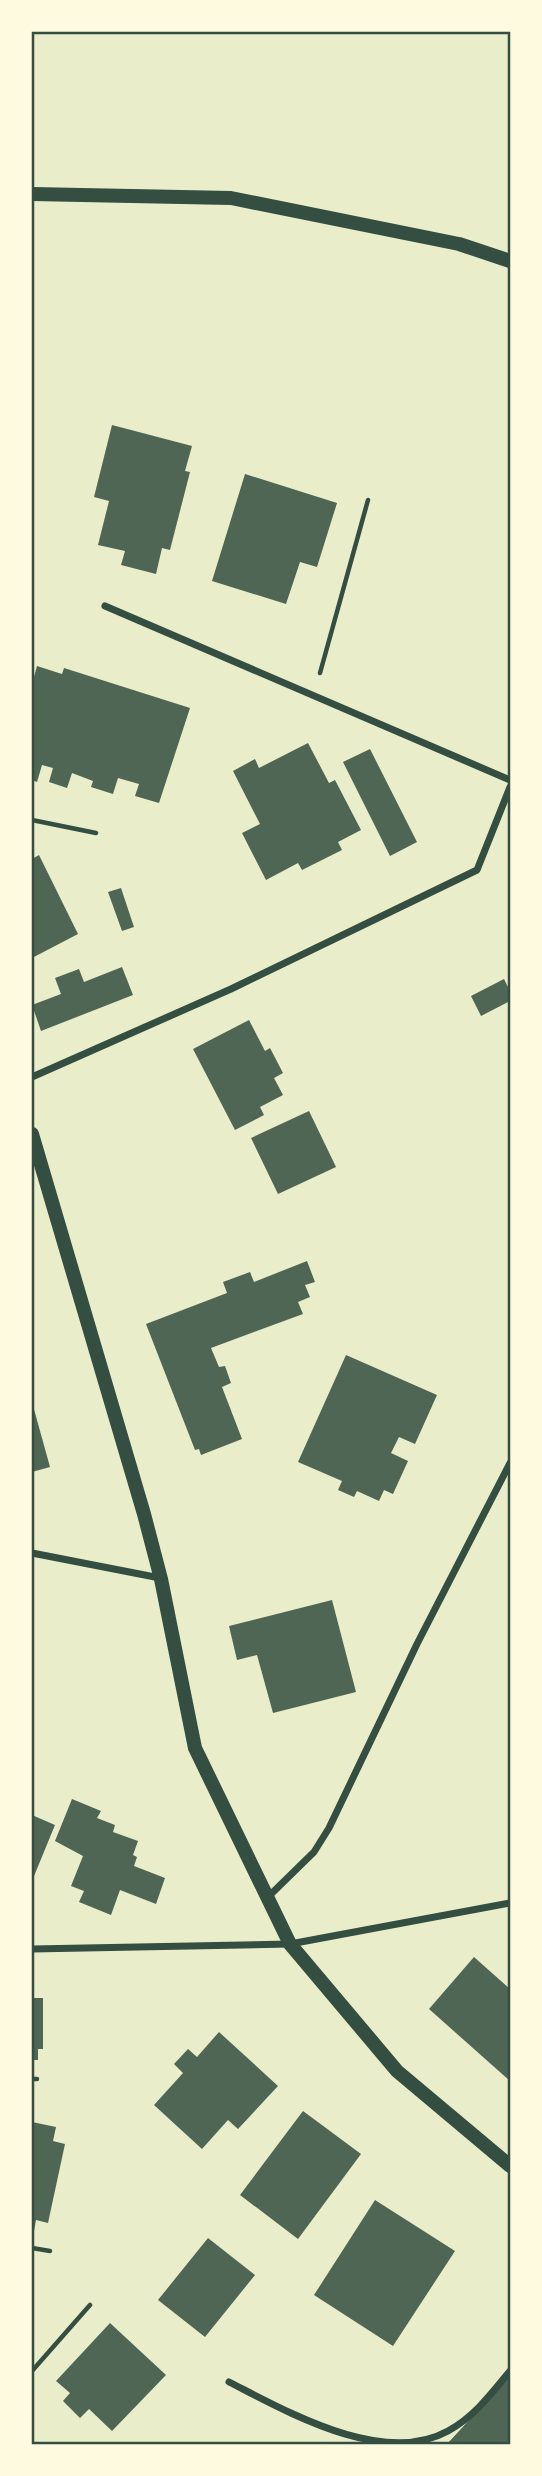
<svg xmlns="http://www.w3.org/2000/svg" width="542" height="2476" viewBox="0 0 542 2476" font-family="Arial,sans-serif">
<rect width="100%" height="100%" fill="#e9edc9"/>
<!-- building -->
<path fill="#4f6655" d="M112 425 192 446 185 471 190 472 170 550 162 548 156 574 121 565 125 551 98 545 109 501 94 497Z
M245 474 337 503 317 567 300 562 286 604 212 581Z
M37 666 62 674 64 668 190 708 159 803 135 796 139 784 118 778 113 794 91 787 93 781 72 773 67 788 49 782 53 768 42 765 37 782 32 780V684Z
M308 743 329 783 335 780 361 830 338 842 342 850 302 870 298 863 266 880 242 833 260 824 233 771 255 759 259 768Z
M370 749 417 842 390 856 343 762Z
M39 855 78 934 32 958V859Z
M121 888 134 927 122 931 108 892Z
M122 967 133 995 41 1031 32 1005 61 994 55 978 79 969 84 982Z
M504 979 510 991V1001L481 1016 471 996Z
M249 1020 265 1051 270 1048 283 1073 274 1078 283 1095 260 1107 264 1115 235 1130 193 1049Z
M309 1111 336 1167 278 1194 251 1138Z
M307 1261 315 1282 305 1285 310 1297 298 1302 303 1314 211 1348 219 1367 225 1366 231 1383 222 1387 242 1439 201 1455 199 1449 195 1450 146 1324 227 1293 223 1282 250 1272 254 1282Z
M346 1355 437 1395 415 1444 399 1437 391 1453 408 1461 393 1494 384 1490 379 1501 357 1491 354 1497 338 1490 342 1481 298 1462Z
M32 1402 50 1467 32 1472Z
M332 1600 356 1692 273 1713 257 1655 237 1660 229 1626Z
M72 1799 101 1811 97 1818 115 1825 113 1832 138 1841 133 1855 137 1857 134 1866 165 1878 156 1904 120 1890 111 1915 79 1902 84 1891 71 1886 83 1856 55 1841Z
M32 1815 55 1825 32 1881Z
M474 1957 510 1989V2081L429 2009Z
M32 1998H43V2049H38V2060H32Z
M219 2032 278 2086 238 2129 228 2120 202 2149 154 2105 183 2073 174 2064 188 2049 197 2057Z
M303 2111 361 2154 298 2239 240 2195Z
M32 2122 56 2127 53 2141 65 2144 48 2223 36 2220 33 2237Z
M375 2200 455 2251 393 2346 314 2295Z
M208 2238 255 2275 205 2337 158 2300Z
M110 2323 166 2375 112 2431 89 2409 80 2418 63 2401 70 2393 56 2381Z
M510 2376V2444H447Z"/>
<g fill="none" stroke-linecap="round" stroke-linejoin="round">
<!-- path -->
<path stroke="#344e41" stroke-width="4.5" d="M320 673 368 500
M32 820 96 833
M32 2079H37
M32 2248 50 2251
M32 2371 90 2305"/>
<!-- minor -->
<path stroke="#344e41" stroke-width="7" d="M105 606 510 780
M32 1077 231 989 477 870 510 787
M32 1553 160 1578
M268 1897 314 1852 329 1828 417 1644 510 1463
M32 1949 290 1944 510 1903
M229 2382C288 2412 383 2467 448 2431 474 2417 492 2393 510 2371"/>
<!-- secondary -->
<path stroke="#344e41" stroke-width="14" d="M32 194 231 198 459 244 510 261
M32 1134 144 1514 161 1579 195 1748 290 1944 397 2071 510 2166"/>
</g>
<!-- border -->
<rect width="542" height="2476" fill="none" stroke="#fefae0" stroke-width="66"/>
<rect x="33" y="33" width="476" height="2410" fill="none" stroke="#344e41" stroke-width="2.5"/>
</svg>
